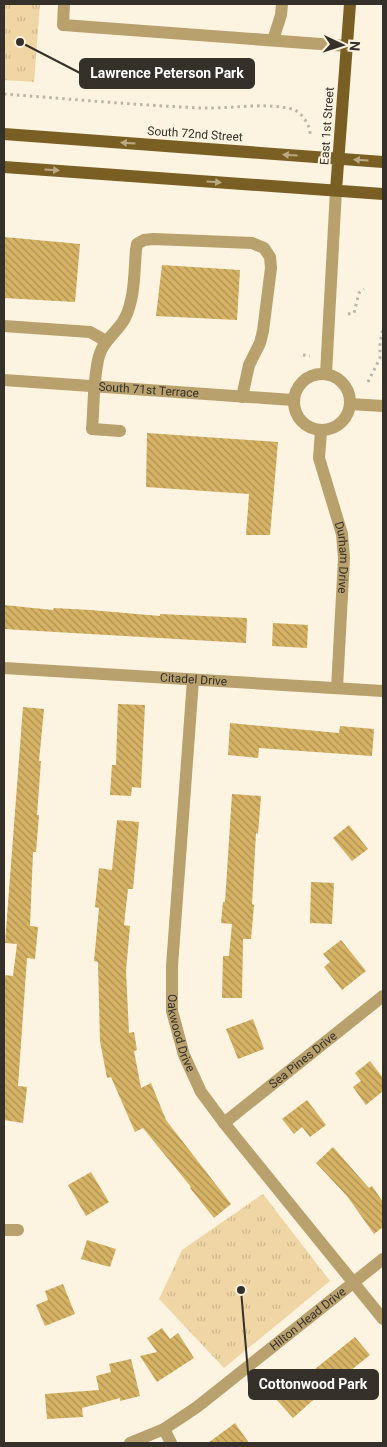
<svg xmlns="http://www.w3.org/2000/svg" width="387" height="1447" viewBox="0 0 387 1447" font-family="Roboto,sans-serif">
<defs>
<pattern id="grass-tufts" width="24" height="20" patternUnits="userSpaceOnUse" patternTransform="scale(1.25)"><rect width="24" height="20" fill="#efd6a4"/><path d="M3 7l-1-3M5 7V3M7 7l1-3M15 17l-1-3M17 17v-4M19 17l1-3" fill="none" stroke="#ceb88d"/></pattern>
<pattern id="building-back-hatch" width="6" height="6" patternUnits="userSpaceOnUse" patternTransform="scale(1.25)"><rect width="6" height="6" fill="#d5b264"/><path d="M-1 5l2 2M0 0l6 6M5-1l2 2" fill="none" stroke="#ae9153"/></pattern>
</defs>
<rect width="100%" height="100%" fill="#fcf3e0"/>
<!-- grass -->
<path fill="url(#grass-tufts)" d="M4 4H40L34 82 4 80Z
M263 1194 330 1281 224 1368 159 1299 182 1250Z"/>
<!-- building -->
<path fill="url(#building-back-hatch)" d="M4 237 80 244 75 302 4 298Z
M162 265 240 270 237 320 156 316Z
M147 433 278 442 270 535H246L249 494 146 487Z
M4 605 53 610 54 608 90 610 160 616V614L247 618 246 643 4 629Z
M273 623 308 625 307 648 272 646Z
M118 704 145 705 141 788 132 787 131 796 110 795 112 765H116Z
M23 707 44 709 39 761H41L37 815H39L36 852H33L30 926 38 927 35 959 27 958 18 1086 27 1087 23 1123 4 1120 5 1108 4 1107V975L13 976 17 944 5 943Z
M230 723 339 733 340 726 374 729 372 756 259 748 258 758 228 755Z
M232 794 261 796 258 834 256 833 252 904 254 905 251 939H243L242 998H222L223 956H229L232 924 221 923 223 902H225Z
M117 820 139 822 133 889H128L124 925 130 926 126 971 129 1033 134 1032 137 1050 134 1051 141 1088 151 1083 166 1120 231 1204 214 1218 190 1188 191 1187 143 1128 135 1132 111 1077 107 1078 100 1041 98 962 94 961 99 908 95 907 99 868 112 870Z
M349 825 368 849 352 861 333 838Z
M311 882 334 883 332 924 310 923Z
M341 940 366 971 342 990 324 967 330 962 323 954Z
M253 1019 264 1049 238 1059 226 1029Z
M370 1061 383 1078V1091L366 1105 353 1087 361 1081 355 1073Z
M307 1100 326 1125 310 1137 302 1127 294 1134 282 1119Z
M333 1147 369 1188 372 1186 383 1202V1227L374 1234 347 1196 316 1163Z
M91 1172 109 1202 86 1216 68 1185Z
M87 1240 116 1249 110 1267 81 1259Z
M63 1284 75 1314 45 1326 36 1305 48 1300 45 1291Z
M162 1328 170 1339 178 1333 194 1358 157 1382 140 1356 157 1352 147 1338Z
M355 1337 370 1355 340 1379 339 1377 293 1418 276 1399 307 1371 310 1373Z
M131 1359 140 1396 120 1401V1398L82 1408 83 1417 47 1419 45 1394 99 1390 96 1376 111 1372 109 1364Z
M235 1423 249 1443H208Z"/>
<g fill="none" stroke-linecap="round" stroke-linejoin="round">
<!-- path -->
<path stroke="#bcb5a5" stroke-width="3" stroke-dasharray="2.5 4" stroke-linecap="butt" d="M4 94C69 99 135 105 201 108 230 109 264 102 292 109 301 111 311 126 310 135
M348 314 354 313 359 293 364 289
M303 355 310 356
M368 382 380 358V345L383 328"/>
<!-- minor -->
<g stroke="#b9a16e" stroke-width="12">
<path d="M64 4 63 25 347 46"/>
<path d="M273 40 281 15 282 4"/>
<path d="M4 326 90 332 106 341"/>
<circle cx="322" cy="402" r="28"/>
<path d="M326 374 336 190"/>
<path id="s1" d="M4 380 293 400"/>
<path d="M350 404 383 406"/>
<path d="M120 431 92 429C94 406 93 379 99 356 103 340 118 332 125 318 135 298 134 273 136 250L137 244 144 240 153 239 252 243 264 248 270 257 271 268 263 331 260 343 249 365 242 397"/>
<path id="s2" d="M321 431 319 458 342 534 344 558 337 688"/>
<path id="s3" d="M4 668 383 691"/>
<path id="s4" d="M193 680 172 966V1011L184 1055 201 1092 224 1123 383 1319"/>
<path id="s5" d="M224 1123 383 996"/>
<path d="M4 1230H18"/>
<path d="M164 1429 171 1443"/>
<path id="s6" d="M130 1443 164 1429 197 1407 383 1259"/>
</g>
<!-- major -->
<path stroke="#795f23" stroke-width="12" d="M4 134 383 162
M4 167 383 194
M336 190 350 4"/>
</g>
<!-- one-way arrows -->
<defs><path id="oneway-solid" d="M-6-.8H1V-3.2L6.5 0L1 3.2V.8H-6Z" transform="scale(1.25)"/></defs>
<g fill="#baa982">
<use href="#oneway-solid" transform="translate(128 143) rotate(-176)"/>
<use href="#oneway-solid" transform="translate(290 155) rotate(-176)"/>
<use href="#oneway-solid" transform="translate(361 160) rotate(-176)"/>
<use href="#oneway-solid" transform="translate(52 170) rotate(4)"/>
<use href="#oneway-solid" transform="translate(214 182) rotate(4)"/>
</g>
<g text-anchor="middle" dominant-baseline="central" stroke-width="4" stroke-linejoin="round" paint-order="stroke">
<!-- street labels -->
<g font-size="12" fill="#35312a" stroke="#fcf3e0">
<text transform="translate(327 126) rotate(-86)">East 1st Street</text>
<text transform="translate(195 134) rotate(4)">South 72nd Street</text>
<text stroke="none"><textPath href="#s1" startOffset="145">South 71st Terrace</textPath></text>
<text stroke="none"><textPath href="#s2" startOffset="130">Durham Drive</textPath></text>
<text stroke="none"><textPath href="#s3" startOffset="190">Citadel Drive</textPath></text>
<text stroke="none"><textPath href="#s4" startOffset="355">Oakwood Drive</textPath></text>
<text stroke="none"><textPath href="#s5" startOffset="101">Sea Pines Drive</textPath></text>
<text stroke="none"><textPath href="#s6" startOffset="218">Hilton Head Drive</textPath></text>
</g>
</g>
<!-- callouts -->
<path fill="none" stroke="#35312a" stroke-width="2" d="M20 42L80 73M241 1290L249 1384"/>
<g fill="#35312a" stroke="#fcf3e0" stroke-width="2">
<circle cx="20" cy="42" r="5"/>
<circle cx="241" cy="1290" r="5"/>
</g>
<g fill="#35312a" stroke="#35312a" stroke-width="2">
<rect x="80" y="59" width="174" height="29" rx="5"/>
<rect x="249" y="1370" width="129" height="29" rx="5"/>
</g>
<g font-size="14" text-anchor="middle" font-weight="bold" fill="#fff">
<text x="167" y="78">Lawrence Peterson Park</text>
<text x="313" y="1389">Cottonwood Park</text>
</g>
<!-- border -->
<rect width="387" height="1447" fill="none" stroke="#35312a" stroke-width="10"/>
<!-- north arrow -->
<g transform="translate(342 45) rotate(94)" stroke="#fcf3e0" stroke-width="4" paint-order="stroke">
<path d="M0-4L9 19L0 12L-9 19Z" fill="#35312a"/>
<text y="-8" font-size="14" font-weight="bold" text-anchor="middle" fill="#35312a">N</text>
</g>
</svg>
